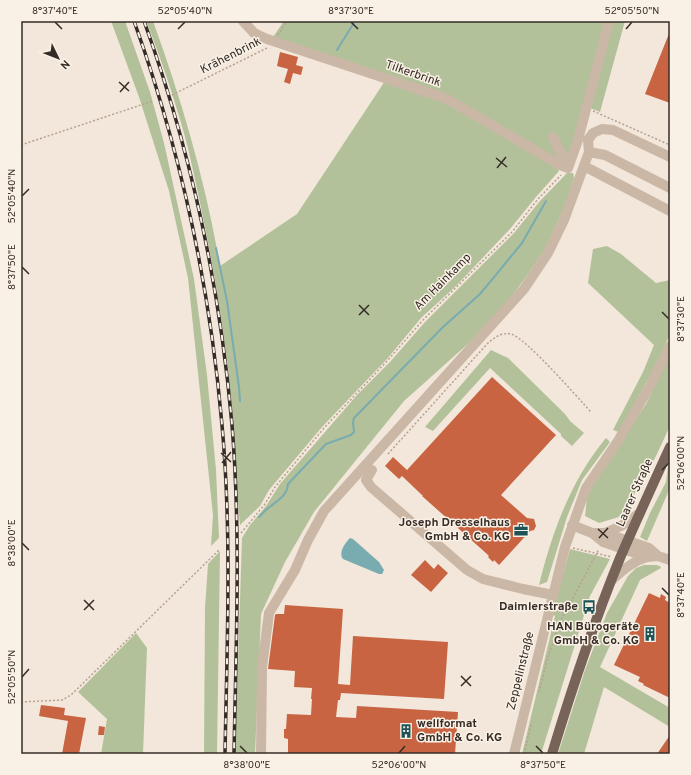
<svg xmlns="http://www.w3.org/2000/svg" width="691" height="775" viewBox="0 0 691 775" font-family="Overpass,sans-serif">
<rect width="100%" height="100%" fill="#f2e7da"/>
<!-- green -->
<path fill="#b3c19a" d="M111 21H125L150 92 164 143 194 279 207 375 216 470 219 538 211 546 213 515 188 278 169 191 139 97Z
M146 21H153C182 101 206 183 220 266L297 214 385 81 441 100 555 166 559 171 536 197 510 229 456 286 421 318 387 359 322 427 269 490 260 506 240 525C235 473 234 420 228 368 221 311 211 254 199 198 194 176 190 154 184 133 173 95 161 58 146 21Z
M284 21H625L600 112 585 106 570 158 560 162 443 95 273 37Z
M567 173H573L574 178 565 206 545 249 526 277 509 300 479 334 404 401 314 512 285 562 261 614 255 754H235L242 538 250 525 266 506 280 484 357 395 390 362 425 322 514 233 540 201Z
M607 246 621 254 656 283 670 280V334L658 361 619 432 613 430 643 372 654 345 588 283 593 249Z
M491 350 508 358 565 414 570 421 584 433 572 446 561 436V434L490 368 433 431 425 427Z
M670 355V426L656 456 630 502 619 517 599 523 585 516 587 498 595 480 646 404Z
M606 438 610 442 582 480 567 517 547 582 539 585C552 532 571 480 606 438Z
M670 461V488L647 541 640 537 650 513 666 482 668 467Z
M570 549 610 559 590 596 541 754H522L555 616 552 615Z
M220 551 217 754H204L205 608 208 564Z
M644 565H656L660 566 661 568 640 580 600 667 670 708V727L604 687 584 754H558L585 670 607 613 628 576 636 568Z
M136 633 147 648 143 754H101L107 719 78 692Z"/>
<!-- water -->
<path fill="#78acb0" d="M350 538 353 539 379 562 384 570 382 574H379L343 559C338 553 345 543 350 538Z"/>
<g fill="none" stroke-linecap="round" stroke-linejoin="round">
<!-- stream -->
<path stroke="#78acb0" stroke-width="2" d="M337 50 355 21
M216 248 227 301 239 387 240 401
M259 517C263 513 266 509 271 506 279 499 287 496 288 484L326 444 351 435 354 432 353 423 354 418 443 327 480 294 495 276 522 243 546 201"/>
</g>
<!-- building -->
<path fill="#c86442" d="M670 31V103L645 94Z
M280 52 298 57 296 65 303 67 301 75 293 73 290 84 284 82 288 69 277 66Z
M492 377 556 435 501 495 527 518 534 519 536 526 534 530 530 531 499 565 494 560 493 562 488 557 489 556 487 554 422 496H423L402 476 399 479 385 466 393 457 407 470Z
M425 560 434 569 438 564 448 573 431 592 411 575Z
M649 593 660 598 661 594 666 597 665 600 670 603V698L643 685 644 684 638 681 640 677 614 665Z
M285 605 343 609 338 684 350 685 353 636 448 642 444 699 341 693 340 700H338L336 717 356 718 357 706 458 712 455 754H288V739L284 738V729H286L287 714 311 715 312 699H311L312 688 294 687 295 671 268 669 275 615 276 614H284Z
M41 705 65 708 64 715 86 718 79 754H62L68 721 39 716Z
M99 726 105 727 104 735H98Z
M670 735V754H657Z"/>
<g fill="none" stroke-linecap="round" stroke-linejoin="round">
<!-- path -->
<path stroke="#b6a190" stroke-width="1.5" stroke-dasharray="2 2" stroke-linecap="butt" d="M278 35 287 21
M172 95 267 48
M593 111 670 145
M21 145 153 101
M388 454 487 344C494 338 501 332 511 334 526 338 578 398 591 412
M241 533 265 504 275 487 324 428 388 360 423 320 512 232 538 199 561 175
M573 548 612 557
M539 692 548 657 560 622 599 549
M21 702 62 700 71 695 220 549
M524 754 531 725"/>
<!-- minor -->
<path stroke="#cab7a6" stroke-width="10" d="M243 21 254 33 267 39 442 97 454 103 560 165 568 168
M553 137 568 168
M589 152 605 155 670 188
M584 166 670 211
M568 168 578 140 609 21
M372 470 366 480 371 487 467 570 483 579 523 589 553 595
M572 525 592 533 603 542 647 557 658 556
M592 533H605L649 548 658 556 670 560
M605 533 621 526 640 513
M612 580C623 570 633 561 647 557
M261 754 262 667 269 613 295 570 308 540 324 511 524 289 548 253 564 220 589 152 588 140 593 133 602 129 613 130 670 157
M514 754 565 547 586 488 618 441 650 386 670 346"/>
<!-- major -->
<path stroke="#786358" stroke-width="10" d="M552 754C572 688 594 622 620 558 636 521 653 484 670 447"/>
<defs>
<path id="rail" d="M134 21C181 152 210 287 222 425 232 534 227 645 225 754
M144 21C191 151 220 287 232 425 241 534 236 645 234 754"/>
</defs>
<!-- rail casing -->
<use href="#rail" stroke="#362c27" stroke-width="3.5"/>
<!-- rail -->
<use href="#rail" stroke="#faf1e6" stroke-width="2" stroke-dasharray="6" stroke-linecap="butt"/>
</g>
<!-- ticks -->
<path fill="none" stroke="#362c27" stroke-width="1.5" d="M55 22 62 29M351 22 358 29M178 29 185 22M626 29 632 22M119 82 129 91M120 92 129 82M496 158 507 167M497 168 506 157M22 196 29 189M22 267 29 274M359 305 369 315M662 312 669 319M359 315 369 305M221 453 231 462M222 463 231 452M662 470 669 463M598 529 608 538M599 538 608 528M22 543 29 550M662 588 669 595M84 600 94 610M84 610 94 600M461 676 471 686M22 677 29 669M461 686 471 676M240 746 247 753M536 746 543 753M399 753 405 746"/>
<!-- icons -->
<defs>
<symbol id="office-bare" viewBox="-9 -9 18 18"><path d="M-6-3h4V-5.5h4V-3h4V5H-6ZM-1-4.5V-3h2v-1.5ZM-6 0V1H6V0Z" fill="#1c5358" stroke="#faf1e6" stroke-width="2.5" paint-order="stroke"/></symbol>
<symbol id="bus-bare" viewBox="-9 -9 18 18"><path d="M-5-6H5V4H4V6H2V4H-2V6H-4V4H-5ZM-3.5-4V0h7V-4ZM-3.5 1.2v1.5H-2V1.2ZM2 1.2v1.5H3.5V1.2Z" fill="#1c5358" stroke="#faf1e6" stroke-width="2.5" paint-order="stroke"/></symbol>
<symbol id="building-bare" viewBox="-9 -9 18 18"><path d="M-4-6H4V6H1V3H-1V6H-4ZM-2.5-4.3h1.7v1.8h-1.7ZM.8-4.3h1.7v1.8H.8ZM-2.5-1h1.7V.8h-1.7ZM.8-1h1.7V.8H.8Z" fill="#1c5358" stroke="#faf1e6" stroke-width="2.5" paint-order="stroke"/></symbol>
</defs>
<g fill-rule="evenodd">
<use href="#office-bare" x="511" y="520" width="20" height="20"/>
<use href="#bus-bare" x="579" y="597" width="20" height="20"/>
<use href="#building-bare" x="640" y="624" width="20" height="20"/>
<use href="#building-bare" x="396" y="721" width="20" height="20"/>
</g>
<g text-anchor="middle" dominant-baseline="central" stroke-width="3" stroke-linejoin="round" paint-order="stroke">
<!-- street labels -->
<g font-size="12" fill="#362c27" stroke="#faf1e6">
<text transform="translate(231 56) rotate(-27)">Krähenbrink</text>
<text transform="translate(413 74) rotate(19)">Tilkerbrink</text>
<text transform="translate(443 282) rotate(-45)">Am Hainkamp</text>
<text transform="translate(635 493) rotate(-66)">Laarer Straße</text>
<text transform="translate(521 671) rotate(-76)">Zeppelinstraße</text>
</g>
<!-- poi labels -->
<g font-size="12" font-weight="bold" fill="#362c27" stroke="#faf1e6" text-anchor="end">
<text x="510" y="523">Joseph Dresselhaus<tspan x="510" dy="14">GmbH &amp; Co. KG</tspan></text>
<text x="578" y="607">Daimlerstraße</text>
<text x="639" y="627">HAN Bürogeräte<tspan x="639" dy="14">GmbH &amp; Co. KG</tspan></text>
<text x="417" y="724" text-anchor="start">wellformat<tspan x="417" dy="14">GmbH &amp; Co. KG</tspan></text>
</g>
</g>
<!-- border -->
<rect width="691" height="775" fill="none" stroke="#faf1e6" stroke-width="44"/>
<!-- north arrow -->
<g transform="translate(58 58) rotate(133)" stroke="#faf1e6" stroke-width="3" paint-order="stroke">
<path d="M0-3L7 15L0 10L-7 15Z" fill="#362c27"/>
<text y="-6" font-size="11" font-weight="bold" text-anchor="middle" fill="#362c27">N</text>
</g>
<rect x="22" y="22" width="647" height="731" fill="none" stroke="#362c27" stroke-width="1.5"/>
<g font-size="10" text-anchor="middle" fill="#362c27">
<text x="55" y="14">8°37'40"E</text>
<text x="185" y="14">52°05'40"N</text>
<text x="351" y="14">8°37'30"E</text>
<text x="632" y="14">52°05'50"N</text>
<text transform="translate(11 196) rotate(-90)" y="4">52°05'40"N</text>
<text transform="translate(11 267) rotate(-90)" y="4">8°37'50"E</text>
<text transform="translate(680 319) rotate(-90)" y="4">8°37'30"E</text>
<text transform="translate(680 463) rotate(-90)" y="4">52°06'00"N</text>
<text transform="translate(11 543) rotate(-90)" y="4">8°38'00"E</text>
<text transform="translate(680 595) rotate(-90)" y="4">8°37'40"E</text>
<text transform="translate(11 677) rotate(-90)" y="4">52°05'50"N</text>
<text x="247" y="768">8°38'00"E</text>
<text x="399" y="768">52°06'00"N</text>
<text x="543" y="768">8°37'50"E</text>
</g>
</svg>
